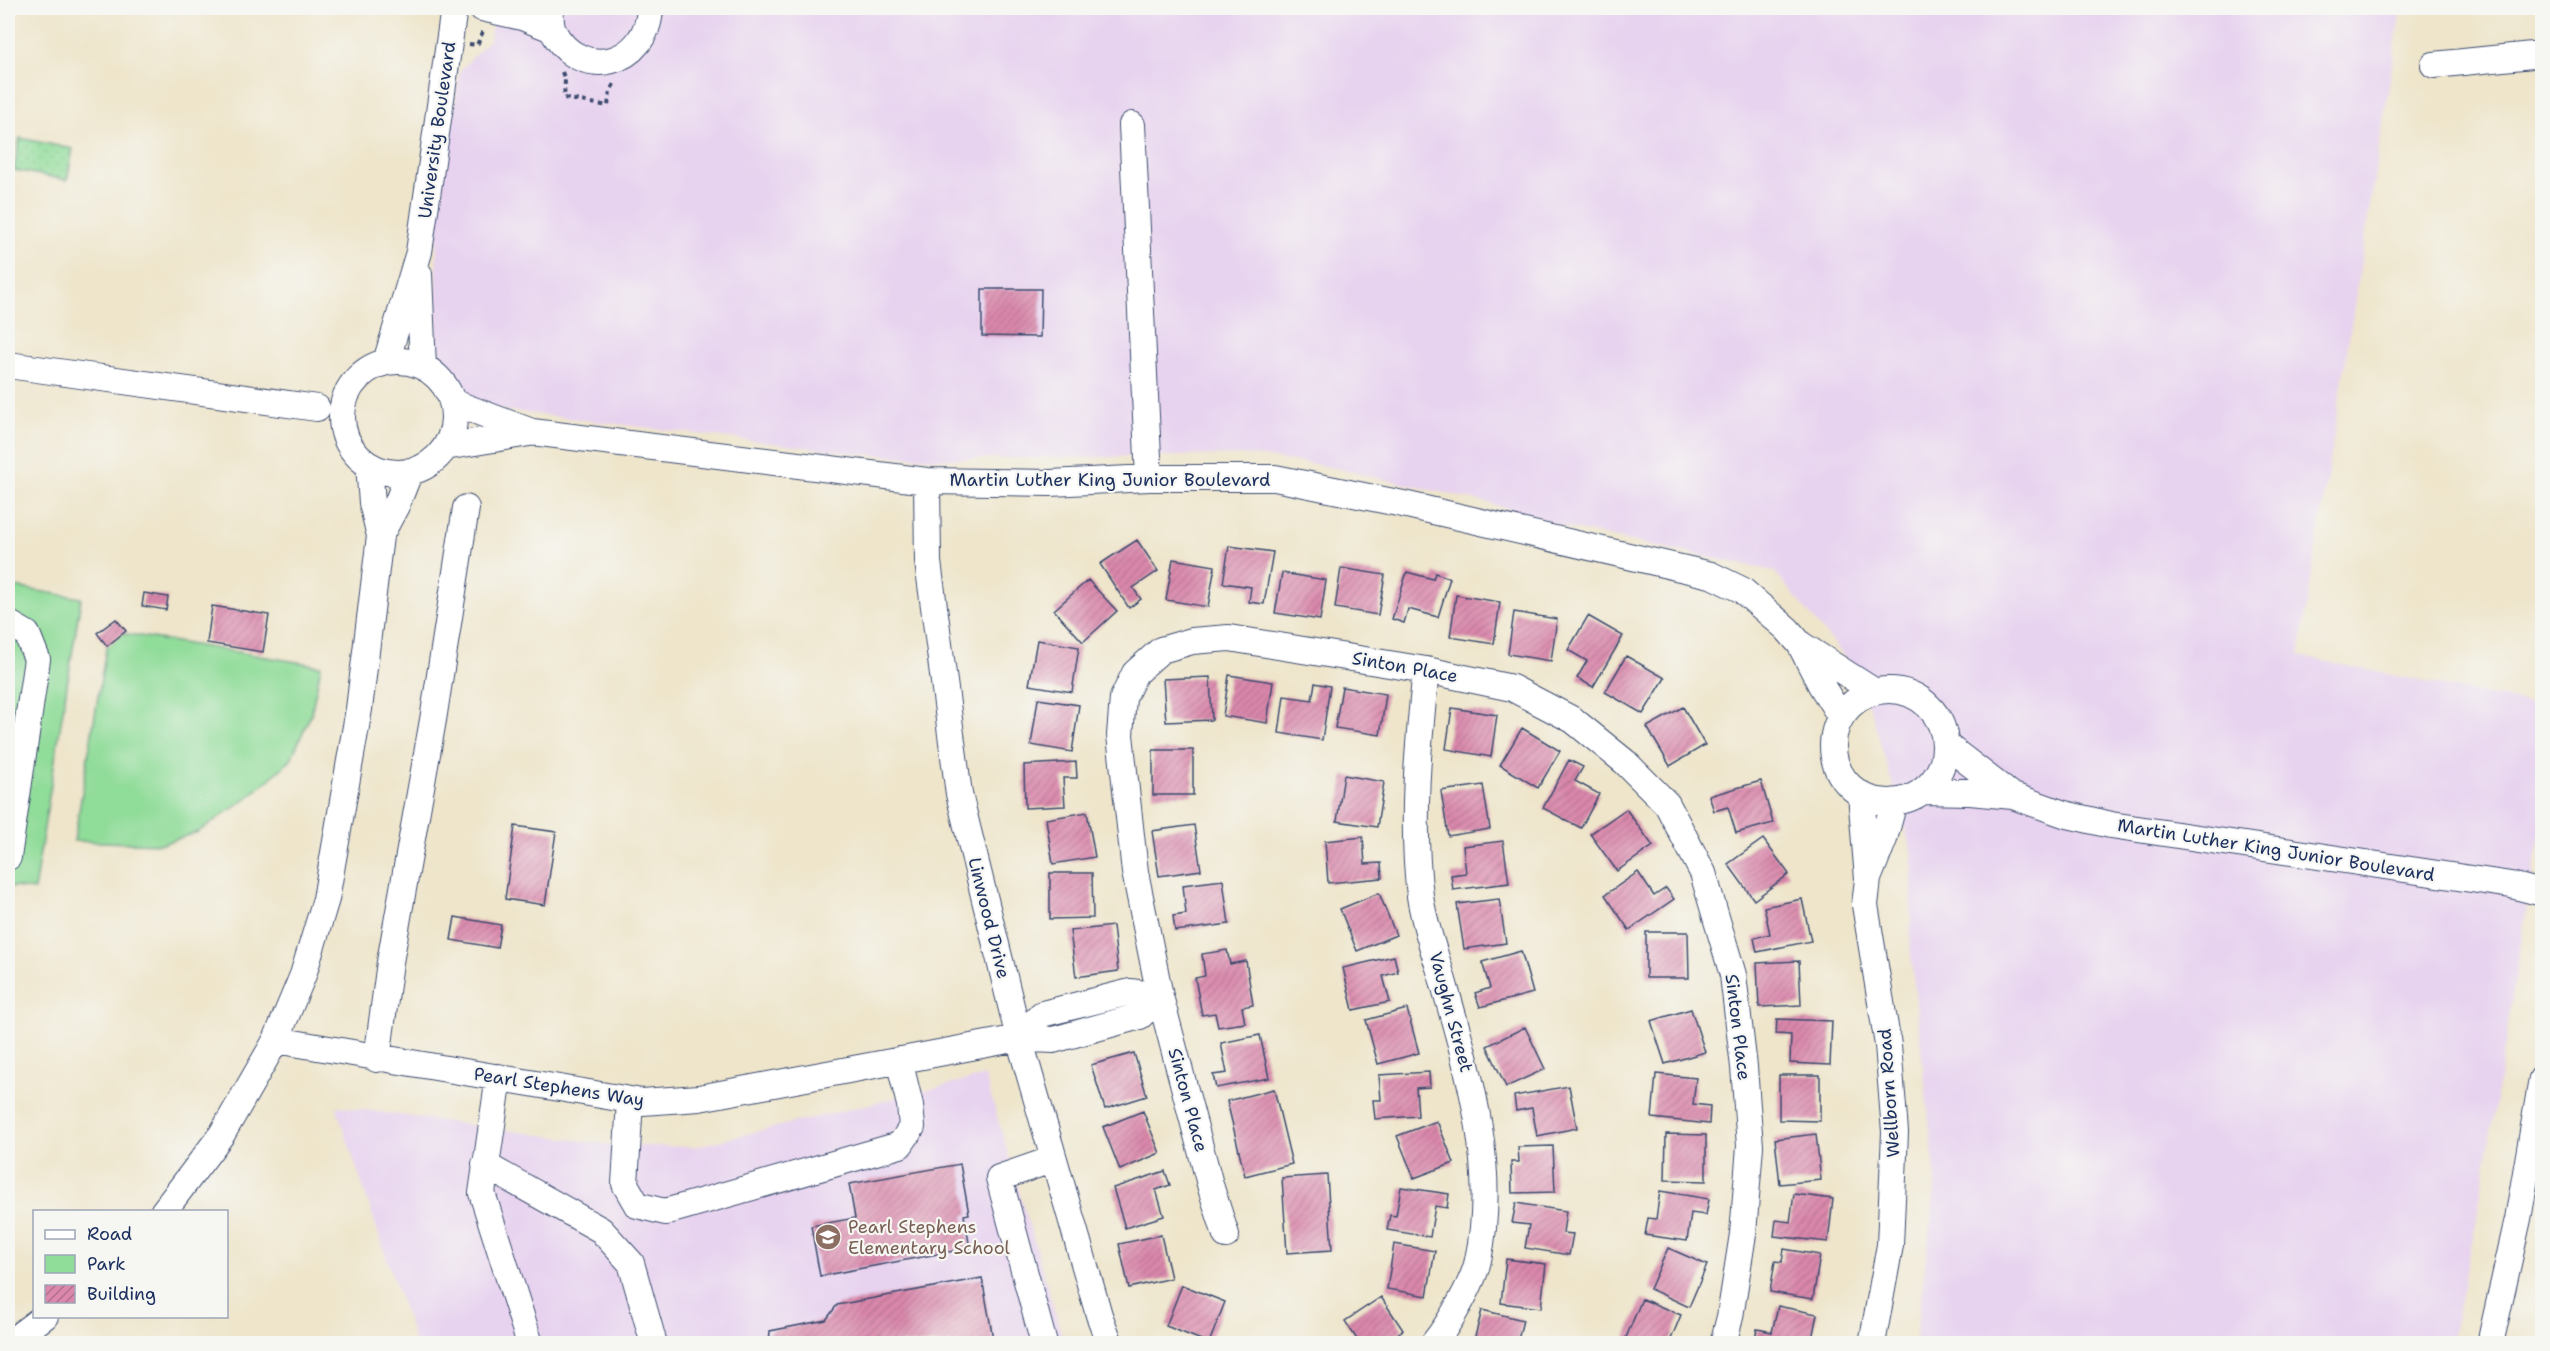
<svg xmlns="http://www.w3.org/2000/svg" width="2550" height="1351" viewBox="0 0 2550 1351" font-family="'Shantell Sans',sans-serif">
<defs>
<pattern id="grass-dots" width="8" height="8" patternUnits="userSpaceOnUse" patternTransform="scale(1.5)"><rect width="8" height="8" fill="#90dc99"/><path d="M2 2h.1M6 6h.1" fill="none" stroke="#7cbd86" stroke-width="1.8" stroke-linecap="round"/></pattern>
<pattern id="building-hatch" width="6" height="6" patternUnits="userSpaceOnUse" patternTransform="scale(1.5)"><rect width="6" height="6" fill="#db88ac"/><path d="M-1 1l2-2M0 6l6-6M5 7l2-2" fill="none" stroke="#b1708f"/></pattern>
</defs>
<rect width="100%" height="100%" fill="#f6f6f2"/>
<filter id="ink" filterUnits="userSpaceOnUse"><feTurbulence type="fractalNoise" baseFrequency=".0167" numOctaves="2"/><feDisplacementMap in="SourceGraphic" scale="12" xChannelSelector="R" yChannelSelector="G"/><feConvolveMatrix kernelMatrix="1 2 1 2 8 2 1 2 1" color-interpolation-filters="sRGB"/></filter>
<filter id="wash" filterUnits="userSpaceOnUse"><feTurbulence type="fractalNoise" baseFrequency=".008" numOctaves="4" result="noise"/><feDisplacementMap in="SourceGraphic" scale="24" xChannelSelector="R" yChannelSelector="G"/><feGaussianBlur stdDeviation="1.35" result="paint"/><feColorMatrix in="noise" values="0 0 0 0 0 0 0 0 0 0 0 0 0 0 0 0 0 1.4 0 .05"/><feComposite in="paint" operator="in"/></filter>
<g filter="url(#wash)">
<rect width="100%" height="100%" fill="#eee5cb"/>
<!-- built -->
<path fill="#e7d2ef" d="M494 8H2401L2299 656 2542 706V823L2525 918 2476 1224 2451 1343H1915L1936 1183 1910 948 1913 855 1871 710 1847 660 1774 571 1560 526 1489 503 1321 465 1246 455 947 459 861 454 471 406 445 379 436 341 437 220 460 71 490 39Z
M985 1076 1064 1343H415L336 1106 611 1145 694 1147Z"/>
<!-- grass -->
<path fill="url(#grass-dots)" stroke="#56867c" stroke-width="1.5" d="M20 138 73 149 67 180 14 170Z"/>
<!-- park -->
<path fill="#90dc99" stroke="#56867c" stroke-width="1.5" d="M8 586 81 598 34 890 8 886Z
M109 631 321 666 311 714 290 761 246 799 198 832 162 844 74 841Z"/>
<g id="blocks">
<!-- building -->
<path fill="url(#building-hatch)" d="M982 289H1041L1040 337 982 336Z
M1137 540 1158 571 1133 588 1141 599 1129 608 1100 564Z
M1229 546 1273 552 1264 604 1249 602 1251 587 1223 583Z
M1173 559 1215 566 1208 607 1166 600Z
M1341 568 1385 575 1378 615 1335 608Z
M1407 572 1433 579 1435 573 1450 578 1438 617 1408 609 1404 623 1392 619Z
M1282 573 1326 580 1320 620 1275 613Z
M1088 580 1117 611 1083 642 1054 610Z
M144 593 168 597 166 610 142 606Z
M1456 595 1500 602 1494 644 1450 637Z
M212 606 269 615 263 652 207 643Z
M1514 612 1557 619 1551 661 1508 654Z
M1588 616 1623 636 1593 687 1577 678 1587 661 1568 650Z
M116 619 126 631 107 646 97 633Z
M1037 640 1079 647 1072 692 1029 685Z
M1626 656 1665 678 1643 714 1605 692Z
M1229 675 1273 682 1267 723 1223 716Z
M1210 677 1212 720 1166 722 1163 679Z
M1315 683 1330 686 1322 740 1279 733 1284 696 1312 700Z
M1342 687 1386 694 1380 735 1335 728Z
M1038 699 1079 705 1072 752 1031 745Z
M1683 707 1705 745 1670 766 1647 727Z
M1452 708 1497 715 1491 757 1446 749Z
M1522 728 1560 751 1538 788 1500 765Z
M1153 750H1193V795H1153Z
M1569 760 1583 767 1575 781 1599 794 1581 828 1543 808Z
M1076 762 1077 778H1063L1065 806 1025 808 1024 765Z
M1344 775 1384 782 1377 827 1337 821Z
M1761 781 1773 823 1736 833 1728 807 1714 811 1709 796Z
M1483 785 1490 829 1448 836 1441 791Z
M1626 809 1653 846 1617 871 1590 834Z
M1087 812 1095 857 1053 864 1046 819Z
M1194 825 1201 870 1159 876 1152 831Z
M515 826 556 832 545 905 505 899Z
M1363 837 1365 864 1381 863 1382 878 1328 883 1325 841Z
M1763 839 1789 874 1754 900 1728 864Z
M1503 841 1509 883 1453 890 1451 875 1466 873 1463 846Z
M1638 872 1654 896 1666 888 1674 899 1629 930 1605 895Z
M1050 873H1092L1093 918 1050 919Z
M1223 880 1229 924 1175 931 1173 916 1186 914 1183 885Z
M1379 893 1396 935 1357 951 1340 909Z
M1499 899 1506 943 1464 949 1457 904Z
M1802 899 1811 941 1757 952 1754 938 1770 934 1764 907Z
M455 917 501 925 497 948 451 940Z
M1113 926 1118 971 1076 977 1070 931Z
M1646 932H1688L1689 978H1646Z
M1227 950 1230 964 1246 961 1253 1005 1242 1007 1245 1023 1218 1027 1215 1013 1202 1015 1195 978 1205 976 1202 954Z
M1521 951 1533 993 1480 1007 1475 993 1490 988 1482 962Z
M1394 956 1398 972 1383 976 1390 1002 1353 1010 1343 968Z
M1799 961 1801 1005 1759 1007 1757 963Z
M1407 1009 1419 1053 1378 1064 1366 1020Z
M1691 1009 1705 1052 1665 1064 1651 1021Z
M1777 1019 1832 1021 1830 1065 1790 1063 1791 1035 1776 1034Z
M1525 1027 1545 1069 1506 1087 1487 1046Z
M1260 1035 1269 1078 1216 1088 1213 1075 1227 1073 1221 1043Z
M1134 1053 1147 1096 1105 1109 1091 1065Z
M1429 1072 1430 1087 1416 1088 1418 1116 1375 1119 1373 1100H1381L1379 1075Z
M1656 1074 1696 1078 1693 1104 1710 1106 1709 1124 1652 1118Z
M1779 1075H1820V1121L1779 1120Z
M1569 1086 1577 1128 1537 1136 1532 1108 1516 1111 1514 1096Z
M1274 1089 1292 1164 1245 1176 1227 1101Z
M1143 1111 1160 1153 1120 1170 1103 1127Z
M1437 1121 1454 1163 1414 1178 1397 1136Z
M1666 1134 1706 1135V1181L1665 1180Z
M1816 1134 1821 1180 1780 1184 1775 1139Z
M1553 1146 1555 1192 1512 1193 1511 1162H1519L1518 1147Z
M960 1164 969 1214 964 1215 970 1248 820 1276 811 1226 855 1218 849 1184Z
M1165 1171 1170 1185 1156 1190 1164 1216 1125 1228 1113 1188Z
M1327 1175 1332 1250 1287 1253 1282 1178Z
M1401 1187 1449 1194 1447 1208 1435 1206 1430 1237 1387 1230 1390 1215 1396 1216Z
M1660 1191 1709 1199 1706 1215 1691 1213 1687 1241 1645 1235 1648 1218 1656 1219Z
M1794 1194 1833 1199 1828 1242 1774 1236 1776 1220 1790 1222Z
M1516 1203 1566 1211 1563 1233 1573 1234 1569 1255 1525 1248 1529 1225 1512 1223Z
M1161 1235 1171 1278 1129 1288 1119 1244Z
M1394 1244 1435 1251 1427 1296 1387 1289Z
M1668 1248 1707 1265 1689 1307 1650 1289Z
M1784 1249 1820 1255 1813 1299 1770 1292 1775 1261 1782 1262Z
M1506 1259 1546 1264 1541 1308 1501 1303Z
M982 1278 994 1344H769L770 1331 826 1320 837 1305Z
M1182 1285 1225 1302 1209 1343 1166 1326Z
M1381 1297 1403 1330 1382 1344H1360L1345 1321Z
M1642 1299 1681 1315 1669 1344H1632L1625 1340Z
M1778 1306 1817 1314 1811 1344H1754L1757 1329 1772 1332Z
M1482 1310 1523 1320 1517 1344H1473Z"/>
</g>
</g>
<g filter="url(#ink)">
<use href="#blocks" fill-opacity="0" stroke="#3b4a6e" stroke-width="1.5"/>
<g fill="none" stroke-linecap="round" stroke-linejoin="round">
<defs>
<path id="minor" d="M482 8 522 17 552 29
M550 8C551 15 550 24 553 31 580 83 648 65 650 8
M2434 65 2542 54
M1132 125 1149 478
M419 274 423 367
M342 417a56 56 0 1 1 112 0a56 56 0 1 1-112 0Z
M386 362 419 252 454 8
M8 365 317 408
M452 402 532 432 927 481 1050 483 1149 478H1275L1403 504 1711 575 1742 590 1787 629 1800 644 1821 685 1841 717
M445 447 529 433
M927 481 928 562 959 794 1019 1038 1099 1315 1110 1344
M380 536 396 506 410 471
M8 623 27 634 37 659 8 857
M1800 644 1875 692
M1426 670C1418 745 1411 821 1420 896 1424 925 1436 956 1444 984 1469 1072 1498 1168 1478 1260 1474 1282 1448 1326 1433 1344
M1833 746a56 56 0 1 1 112 0a56 56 0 1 1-112 0Z
M1946 745 2012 796
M1922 791 1970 792 2013 796 2064 814 2111 825 2511 885 2542 893
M1861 794 1868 879 1865 905 1888 1045 1895 1132 1890 1245 1872 1344
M1869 876 1884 839 1894 802
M1019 1038 1042 1014 1130 992 1160 996
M276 1040 642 1102 699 1098 1019 1038 1053 1040 1140 1016 1160 996
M377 1059 390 962 433 720 466 508
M499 1077 482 1193 530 1344
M630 1100 625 1184 637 1205 665 1212 900 1145 912 1127 910 1105 899 1060
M485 1165 601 1230 631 1263 654 1344
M163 1212 222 1134 276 1040 303 975 326 899 359 709 380 536 372 503 369 465
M1226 1235 1211 1188 1160 996 1135 872 1120 735 1123 698 1135 673 1161 650 1192 641 1229 638 1426 670 1512 688 1573 720 1625 762 1667 804 1703 873 1733 975 1744 1067 1750 1146 1743 1234 1730 1317 1723 1344
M8 1344 45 1316
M1044 1344 999 1178 1054 1159
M2490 1344 2518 1219 2542 1079"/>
</defs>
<!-- minor casing -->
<use href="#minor" stroke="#3b4a6e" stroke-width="28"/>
<!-- path -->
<path stroke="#3b4a6e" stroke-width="4" stroke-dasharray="4.5 4.5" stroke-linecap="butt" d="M469 44 477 45 483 31
M562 72 565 80 564 98 608 106 610 91 616 81"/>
<!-- minor -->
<use href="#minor" stroke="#fff" stroke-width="26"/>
</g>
</g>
<!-- icons -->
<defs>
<symbol id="school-disc" viewBox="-11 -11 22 22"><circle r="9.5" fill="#8d6e63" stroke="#f6f6f2"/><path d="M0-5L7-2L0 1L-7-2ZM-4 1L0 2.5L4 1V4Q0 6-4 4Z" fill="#fff"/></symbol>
</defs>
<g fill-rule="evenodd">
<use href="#school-disc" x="813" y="1222" width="30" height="30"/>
</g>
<g text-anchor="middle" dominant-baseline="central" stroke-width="4.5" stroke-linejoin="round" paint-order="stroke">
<!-- street labels -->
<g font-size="18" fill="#1b2f5e" stroke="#f6f6f2">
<text transform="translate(437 130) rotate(-82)">University Boulevard</text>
<text x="1110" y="480">Martin Luther King Junior Boulevard</text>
<text transform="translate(1405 667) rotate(10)">Sinton Place</text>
<text transform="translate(2276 850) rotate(9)">Martin Luther King Junior Boulevard</text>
<text transform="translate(989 918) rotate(76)">Linwood Drive</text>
<text transform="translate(1451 1012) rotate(75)">Vaughn Street</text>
<text transform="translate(1738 1027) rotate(83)">Sinton Place</text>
<text transform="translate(559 1087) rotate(9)">Pearl Stephens Way</text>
<text transform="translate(1889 1093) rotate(-94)">Wellborn Road</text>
<text transform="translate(1188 1100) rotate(75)">Sinton Place</text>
</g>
<!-- education labels -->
<g font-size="18" fill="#785e54" stroke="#f6f6f2" text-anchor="start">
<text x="848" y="1227">Pearl Stephens<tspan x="848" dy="21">Elementary School</tspan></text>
</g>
</g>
<!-- margin -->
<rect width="2550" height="1351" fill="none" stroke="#f6f6f2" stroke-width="30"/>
<!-- legend -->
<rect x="33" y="1210" width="195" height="108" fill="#f6f6f2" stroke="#9ea6b7" stroke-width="1.5"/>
<rect x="45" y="1230" width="30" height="9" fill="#ffffff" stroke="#9ea6b7" stroke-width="1.5"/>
<text x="87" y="1240" font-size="18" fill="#1b2f5e">Road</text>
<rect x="45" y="1255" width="30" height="18" fill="#90dc99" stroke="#9ea6b7" stroke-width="1.5"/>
<text x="87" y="1270" font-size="18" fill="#1b2f5e">Park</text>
<rect x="45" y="1285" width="30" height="18" fill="url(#building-hatch)" stroke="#9ea6b7" stroke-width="1.5"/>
<text x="87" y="1300" font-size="18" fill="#1b2f5e">Building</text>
</svg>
